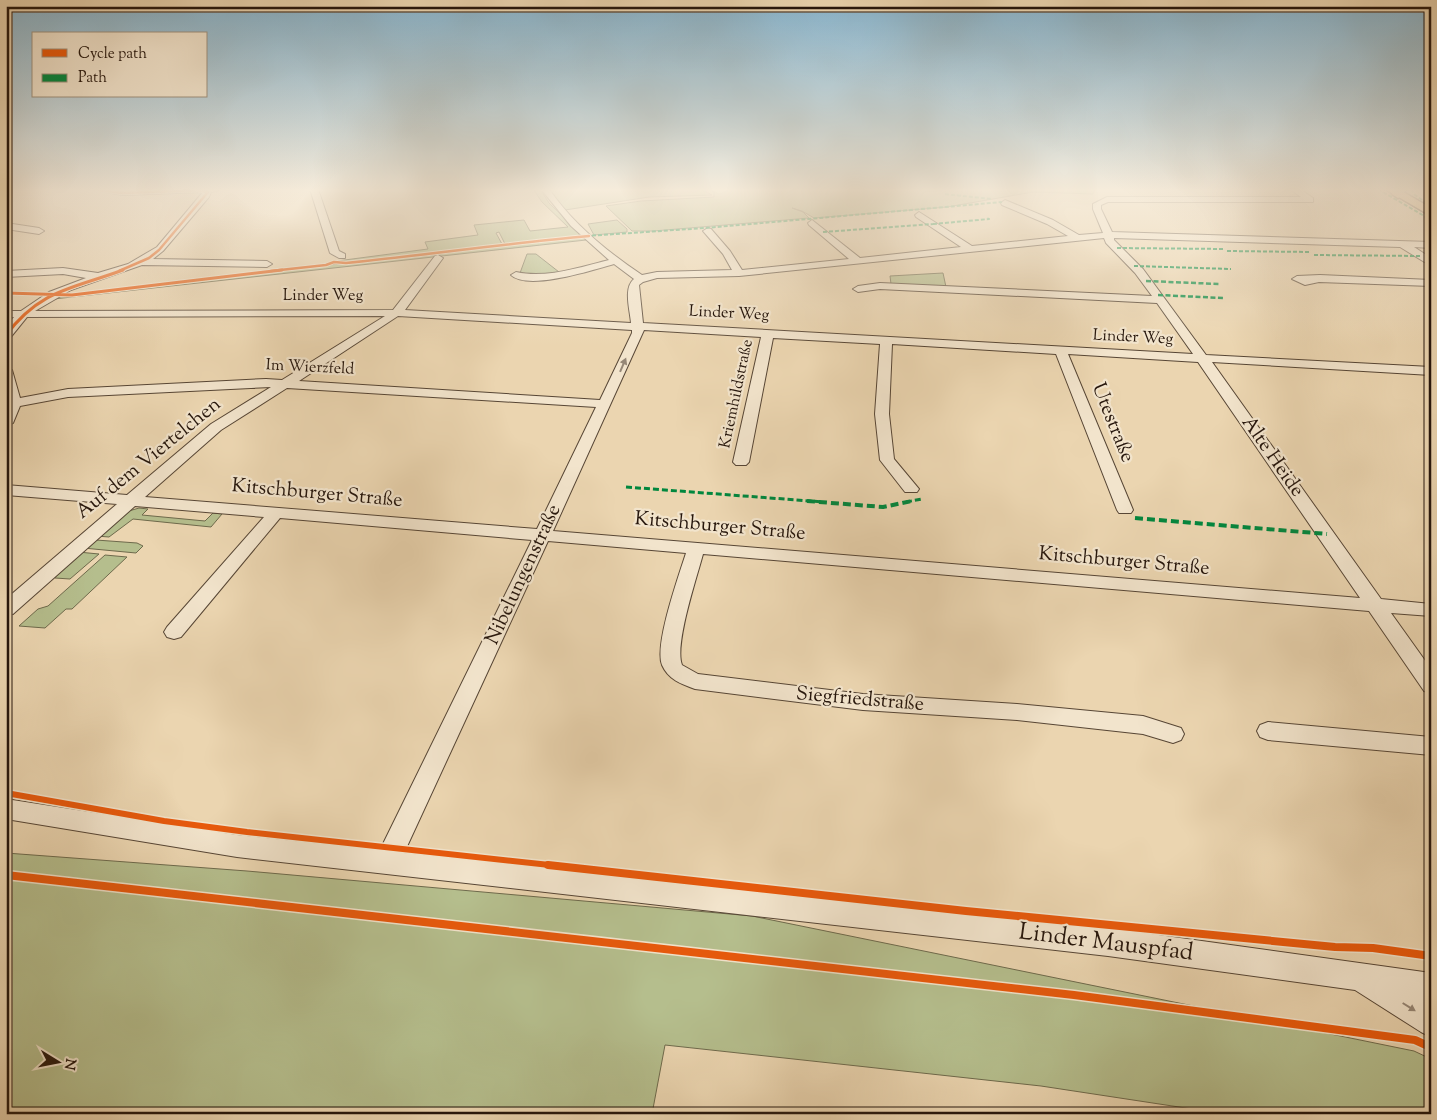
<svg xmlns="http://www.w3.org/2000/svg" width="1437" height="1120" viewBox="0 0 1437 1120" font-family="'Sorts Mill Goudy',serif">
<rect width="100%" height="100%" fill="#ebd5b0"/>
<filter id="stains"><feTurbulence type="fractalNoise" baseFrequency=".004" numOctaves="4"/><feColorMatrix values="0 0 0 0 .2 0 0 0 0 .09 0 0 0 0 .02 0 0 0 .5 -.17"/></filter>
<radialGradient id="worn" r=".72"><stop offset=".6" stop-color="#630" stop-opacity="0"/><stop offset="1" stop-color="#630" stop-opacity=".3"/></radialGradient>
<!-- green -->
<path fill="#b5be8d" stroke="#6e6a4c" d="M533 189H540L549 203 581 234 572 238 583 237 586 240 54 299 57 297 118 291 336 264 434 255 520 242 569 238 505 244 499 232 496 233 502 244 414 256 341 263 337 261 428 249 425 242 478 235 474 225 524 220 530 231 568 227 542 202Z
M548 189H701L712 195 649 197 565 210Z
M709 189H1095L1093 194 1033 192 947 207 814 218 802 211 792 208 803 212 809 218 653 231H632L606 206 641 201 714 197V192Z
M617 220 627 229V232L594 235 588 224Z
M527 254H536L559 272 546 275 520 273Z
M943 273 946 287 891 284 890 276Z
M139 508 148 509 142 515 205 521 213 513 222 514 211 527 133 519 109 537 96 536 122 513Z
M96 540 137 543 143 546 136 553 83 548Z
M78 552 99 554 70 579 55 578 53 574Z
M105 555 127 557 72 609H66L45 628 19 626 38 609 48 606Z
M6 853 247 871 752 916 1414 1051 1431 1059V1114H1225L1041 1086 665 1045 652 1114H6Z"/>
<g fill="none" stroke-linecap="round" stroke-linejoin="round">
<defs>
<path id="minor" d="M88 189H222L211 192 209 197 163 251 153 259 267 261 272 264 267 267 142 265 71 290 35 311 393 310 435 256 438 255 443 258 405 310 631 323C630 310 623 288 634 279L614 264C593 270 528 291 511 275L516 272C546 279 580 267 609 260L571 226 541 189H549C572 223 609 253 642 275L657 272 732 270 723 254 703 231 708 228 711 229 730 251 742 270 849 259 809 225 808 223 812 220 860 258 961 247 916 217 915 215 919 212 972 246 1068 236 1047 224 1002 205 1001 203 1005 200 1053 220 1079 235 1103 233 1093 209V204L1107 197H1301L1290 189H1300L1313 198V202H1108L1101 205V209L1112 232 1431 242V248L1414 247 1431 258V266L1400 247 1114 238V240L1143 269 1206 355 1431 367V375L1212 362 1381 599 1431 604V616L1391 613 1431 669V693L1424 691 1369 611 703 554C697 577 674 645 682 665L698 674 863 694 1017 704 1143 716 1181 728 1184 734 1181 740 1173 743 1143 734 1017 720 863 710 695 689C681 684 668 679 662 665 654 645 679 575 686 553L548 541 404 853 1108 928 1431 973V1001L1425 1000 1431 1004V1037L1421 1032 1355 990 1108 956 237 857 6 819V799L237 835 380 850 532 540 280 518 181 637 174 639 167 637 164 632 167 627 264 517 135 506 13 614 6 615V599L117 504 6 495V485L127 495 211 424 271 387 68 397 20 406 13 423 6 427V366L12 370 20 398 68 389 266 379 282 380 385 316 27 317 10 338H6V327L14 317H6V311H21L49 292 86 278 63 274 6 277V271L63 268 98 273 128 264 157 247 203 192 123 195ZM1104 238 1106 243 1135 273 1152 296 880 283 858 286 853 289 858 292 880 289 1157 303 1193 354 643 323 639 285 643 282 657 278 739 276ZM398 316 632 330V333L600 400 299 381ZM644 330 761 337 733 462 736 465H746L749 462 773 338 880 344 875 414 880 460 905 492H917L919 489 894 459 889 414 892 344 1056 354 1117 510 1119 513H1131L1133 510 1068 354 1198 362 1360 598 553 531ZM287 388 596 407 537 529 145 497 221 430Z
M310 189H318L339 251 345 254V258H339L330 253Z
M1424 189H1431V192Z
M6 223 39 228 44 231 39 234 6 229Z
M1320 275 1431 280V286L1319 282 1305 285 1292 279 1297 276Z
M1268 722 1431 737V755L1268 740 1260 737 1257 731 1260 725Z"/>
<path id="major" d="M1385 189H1398L1431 208V216Z"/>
<path id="highway" d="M1394 189H1406L1402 196 1398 198 1392 194Z"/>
</defs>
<!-- minor casing -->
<use href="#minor" stroke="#574635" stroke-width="2"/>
<!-- major casing -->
<use href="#major" stroke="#26160c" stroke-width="3"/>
<!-- highway casing -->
<use href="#highway" stroke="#26160c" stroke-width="3"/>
<!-- minor -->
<use href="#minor" fill="#f2e4cc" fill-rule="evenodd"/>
<!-- major -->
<use href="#major" fill="#e6ba78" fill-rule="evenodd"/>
<!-- highway -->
<use href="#highway" fill="#e6ba78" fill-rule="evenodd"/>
<!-- quiet-far3 -->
<path stroke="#00873e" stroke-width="2" stroke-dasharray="4 2" stroke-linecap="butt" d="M1378 189 1431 220
M1411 189 1415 195 1431 206
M945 194 992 199
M933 224 989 219 986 218
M823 232 933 224
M586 236 705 228 1002 202
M1117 248 1225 249
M1227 251 1310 252
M1314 255 1420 256
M1134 266 1231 269"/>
<!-- quiet-far2 -->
<path stroke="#00873e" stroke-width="2.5" stroke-dasharray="5 2.5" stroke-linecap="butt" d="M1146 281 1219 284
M1158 295 1223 298"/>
<!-- quiet-far1 -->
<path stroke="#00873e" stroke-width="3" stroke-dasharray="6 3" stroke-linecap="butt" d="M626 487 823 502
M906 502 922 499"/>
<!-- quiet -->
<path stroke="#00873e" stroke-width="4" stroke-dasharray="8 4" stroke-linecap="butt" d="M807 501 883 507 912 501
M1135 518 1327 534"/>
<defs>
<path id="cycleway-far3" d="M92 189 123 193 199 190 208 192 159 250 149 258 119 271
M271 271 326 265 334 262 346 263C427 255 508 243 589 236"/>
<path id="cycleway-far2" d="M6 293 72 295 282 270
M6 335C41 289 72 289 123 270"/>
<path id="cycleway-far1" d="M6 793 164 821 247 832 559 866"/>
<path id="cycleway" d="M548 865 966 911 1335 947 1373 948 1431 956
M6 875 1074 995 1415 1040 1428 1046 1431 1039"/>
</defs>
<!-- cycleway-far3 casing -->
<use href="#cycleway-far3" stroke="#f2e4cc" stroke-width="4.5"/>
<!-- cycleway-far2 casing -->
<use href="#cycleway-far2" stroke="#f2e4cc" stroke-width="5"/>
<!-- cycleway-far1 casing -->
<use href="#cycleway-far1" stroke="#f2e4cc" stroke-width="9"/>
<!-- cycleway casing -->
<use href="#cycleway" stroke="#f2e4cc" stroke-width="11"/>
<!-- cycleway-far3 -->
<use href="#cycleway-far3" stroke="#e8590c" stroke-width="2.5"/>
<!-- cycleway-far2 -->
<use href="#cycleway-far2" stroke="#e8590c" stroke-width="3"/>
<!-- cycleway-far1 -->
<use href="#cycleway-far1" stroke="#e8590c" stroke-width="6"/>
<!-- cycleway -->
<use href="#cycleway" stroke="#e8590c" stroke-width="8"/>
</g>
<!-- one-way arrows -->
<defs><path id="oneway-solid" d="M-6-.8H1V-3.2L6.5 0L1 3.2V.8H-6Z" transform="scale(1.25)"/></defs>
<g fill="#968776">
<use href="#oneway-solid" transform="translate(623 365) rotate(-67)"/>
<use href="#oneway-solid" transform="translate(1409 1007) rotate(32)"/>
</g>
<!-- sky -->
<linearGradient id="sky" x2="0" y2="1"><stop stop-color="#88b6d0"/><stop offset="0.55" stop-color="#f6ecdb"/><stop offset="1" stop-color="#f6ecdb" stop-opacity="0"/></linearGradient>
<rect width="1437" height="346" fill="url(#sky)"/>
<g text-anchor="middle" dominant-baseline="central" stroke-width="4.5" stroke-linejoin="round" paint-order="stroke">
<!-- far-street labels -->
<g font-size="16" fill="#26160c" stroke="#f2e4cc">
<text x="323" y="296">Linder Weg</text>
<text transform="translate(729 314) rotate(3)">Linder Weg</text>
<text transform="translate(1133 338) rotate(3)">Linder Weg</text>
<text transform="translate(310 368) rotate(3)">Im Wierzfeld</text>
<text transform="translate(737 394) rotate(-78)">Kriemhildstraße</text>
</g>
<!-- street labels -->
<g font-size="20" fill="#26160c" stroke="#f2e4cc">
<text transform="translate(1112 423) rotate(68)">Utestraße</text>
<text transform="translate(1272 457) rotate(55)">Alte Heide</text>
<text transform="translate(149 459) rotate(-39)">Auf dem Viertelchen</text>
<text transform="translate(317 494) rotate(5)">Kitschburger Straße</text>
<text transform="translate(720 527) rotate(5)">Kitschburger Straße</text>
<text transform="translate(1124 562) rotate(5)">Kitschburger Straße</text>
<text transform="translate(524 575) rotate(-65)">Nibelungenstraße</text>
<text transform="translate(860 700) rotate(5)">Siegfriedstraße</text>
</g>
<!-- near-street labels -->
<g font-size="24" fill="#26160c" stroke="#f2e4cc">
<text transform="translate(1106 943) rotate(7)">Linder Mauspfad</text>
</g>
</g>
<!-- margin -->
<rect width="1437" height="1120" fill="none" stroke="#ebd5b0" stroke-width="25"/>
<rect x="8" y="8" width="1422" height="1105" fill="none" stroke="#26160c" stroke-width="2.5"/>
<rect x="12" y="12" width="1412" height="1095" fill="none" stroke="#26160c"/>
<!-- legend -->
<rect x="32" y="32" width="175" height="65" fill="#f2e4cc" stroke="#a0927f"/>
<rect x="42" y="49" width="25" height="8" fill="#e8590c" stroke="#a0927f"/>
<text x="78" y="58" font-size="15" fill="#26160c">Cycle path</text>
<rect x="42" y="74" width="25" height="8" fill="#00873e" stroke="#a0927f"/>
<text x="78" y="82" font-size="15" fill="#26160c">Path</text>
<!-- north arrow -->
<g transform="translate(58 1062) rotate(100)" stroke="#f2e4cc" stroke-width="4" paint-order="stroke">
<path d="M0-4L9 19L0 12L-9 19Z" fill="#26160c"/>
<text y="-8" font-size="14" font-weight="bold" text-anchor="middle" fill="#26160c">N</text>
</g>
<rect width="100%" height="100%" filter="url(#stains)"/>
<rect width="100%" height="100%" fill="url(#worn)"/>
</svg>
